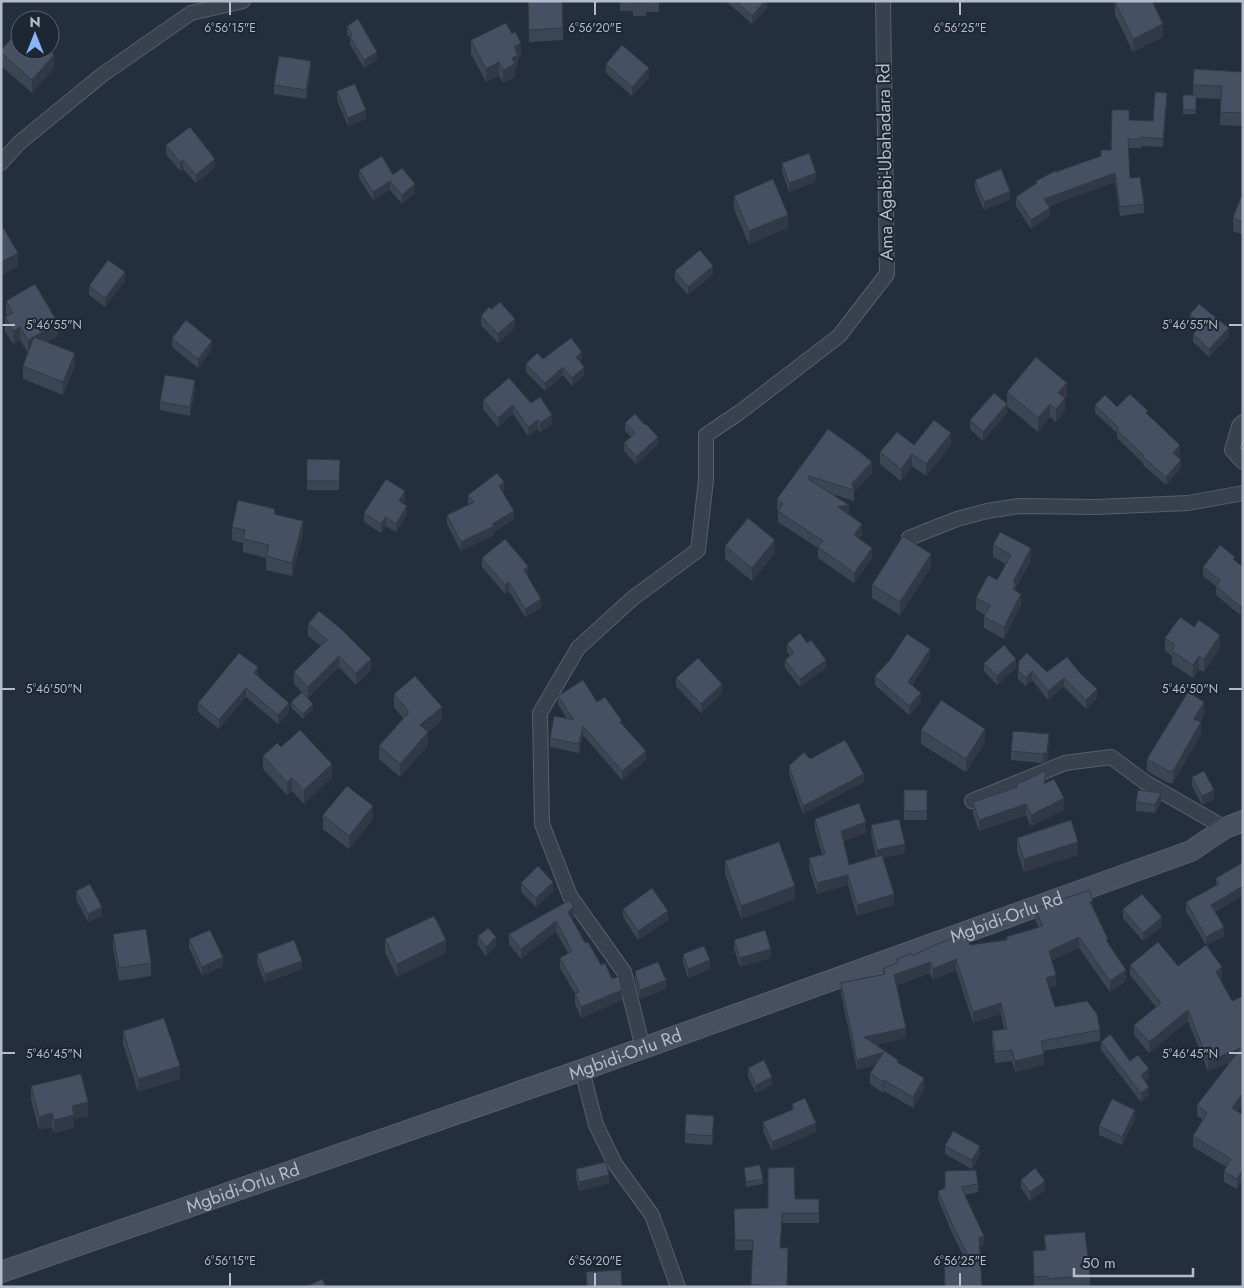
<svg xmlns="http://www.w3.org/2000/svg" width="1244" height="1288" viewBox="0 0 1244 1288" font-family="Jost,sans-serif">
<rect width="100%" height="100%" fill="#242f3e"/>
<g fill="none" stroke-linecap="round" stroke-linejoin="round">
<defs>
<path id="minor" d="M1 163 19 143 102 75 191 13 243 1
M1243 422 1239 426 1232 450 1243 462
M909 538 957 519 987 511 1019 506 1096 507 1188 503 1243 493
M972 801 1065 763 1111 757 1145 782 1225 828
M643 1048 624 972 570 896 542 824 540 713 578 648 633 598 698 550 706 480V435L740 412 839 336 887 274 883 1
M582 1070 596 1125 615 1164 652 1215 678 1287"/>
<g id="secondary">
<path id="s1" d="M1 1272 582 1070 1191 851 1225 828 1243 821"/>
</g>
</defs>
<!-- minor casing -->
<use href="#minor" stroke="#565f6c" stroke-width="16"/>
<!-- secondary casing -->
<use href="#secondary" stroke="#565f6c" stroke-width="22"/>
<!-- minor -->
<use href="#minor" stroke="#38414e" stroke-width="14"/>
<!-- secondary -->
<use href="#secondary" stroke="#465061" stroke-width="20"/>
</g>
<!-- wall -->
<path fill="#3b4654" d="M528 1 563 28V40L529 42Z
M620 1H659V12H646V16H633V11H620Z
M726 1H767V8L752 24Z
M1115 2 1163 37 1133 52 1115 15Z
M347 26 377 60 364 68 350 44V39L347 34Z
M471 40 521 56 518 58V68L515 69V77L503 83 499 76 486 82 471 54Z
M1 50 54 68 32 93 1 66Z
M606 64 649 77 632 96 606 73Z
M311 70 306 99 274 94V85Z
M1243 72V126L1220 125 1221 99 1196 98V114H1183V95H1193V85Z
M337 91 366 119 348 126 337 100Z
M1167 102 1163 147 1142 146V148H1128L1130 178 1144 204V213L1120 216 1115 182 1049 206 1050 216 1031 229 1016 206V197L1036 183V181L1101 156 1111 150 1129 120 1153 121Z
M166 145 215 168 196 183 183 169 180 171 166 154Z
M782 163 816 182 789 192 782 171Z
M359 170 393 175 415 193 402 204 390 190 373 200 359 178Z
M975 180 1010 200 984 210 975 189Z
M734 196 788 228 749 244 734 209Z
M1243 197V235L1233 231V218Z
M675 271 713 274 688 295 675 280Z
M125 281 105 307 89 295V286Z
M6 301 58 336 47 342 75 366 63 395 23 379V366L28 353 20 340 13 344 5 331V317L7 316 6 314Z
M492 309 515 328 498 343 481 325V316Z
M1190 314 1229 336 1209 357 1193 342V334L1198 329 1190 322Z
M172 338 212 349 198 368 172 347Z
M543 359 582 360 580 362 584 375 572 386 563 375 545 391 526 372V364Z
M195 389 190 416 160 410V402Z
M1007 392 1067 396 1065 399V411L1056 422 1050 417 1038 432 1007 406V413L983 441 970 429V420L1007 403Z
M483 400 531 403 552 424 540 432 538 429 528 436 513 414 498 427 483 409Z
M1095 405 1117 407 1148 415 1180 453 1177 457 1181 468 1166 485 1143 465V463L1117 438V433L1095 413Z
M625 423 658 445 636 464 624 451V443L631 437 625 431Z
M828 429 872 473 854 492V501L832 494 849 515 862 535 859 538 872 558 854 583 818 558V548L778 522V511L777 510V499Z
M914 445H951L926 476 912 466 901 481 880 464V452Z
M307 459 340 460 339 490H307Z
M504 491 503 492 514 519 494 532V535L461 551 447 524V515L469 505 468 503V495Z
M405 500 403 503 407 515 396 532 386 526 381 533 364 522V513Z
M275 514 303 534 292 576 266 570V558L243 552V543L232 540V527Z
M993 545 1031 560 1016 588V591L1021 605 1004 639 984 628V617L985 615 976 610V598L997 580 1006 564 993 557Z
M725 546 775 553 752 581 725 559Z
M482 558 528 575 527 576 541 608 525 617 509 591 505 594 482 567Z
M1235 561 1243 567 1240 615 1216 595V586L1203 576V567Z
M931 567 900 615 872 598V585Z
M308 624 371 670 356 685 339 667 308 698 294 684V672L321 646 308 636Z
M1165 638 1220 648 1204 672 1199 670 1193 678 1172 664V656L1165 651Z
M787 644 826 668 800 687 785 668V660L790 656 787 652Z
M1067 657 1097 698 1086 709 1064 687 1048 700 1032 680 1026 686 1018 679V670L1047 672Z
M930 658 912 685 921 702 909 715 875 685V676Z
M984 663 1016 668 997 685 984 671Z
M258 676 289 712 278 724 246 697 219 729 198 712V703Z
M676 678 722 693 701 713 676 686Z
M394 694 442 720 428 732V745L400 777 379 759V746L403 718 394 707Z
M558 696 597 702 622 724 646 760 622 780 583 735 579 753 550 747V738L567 719 558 704Z
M291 702 313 709 303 719 291 707Z
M1204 714 1200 722 1201 734 1173 783H1168L1147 771V759Z
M921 730 985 742 966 772 921 744Z
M1049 742 1047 761 1043 763 1011 760V751Z
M281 747 332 777 304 804 292 791 287 795 263 769V756Z
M810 759 864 782 803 814 789 774V766Z
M1192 777 1214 799 1202 805 1192 786Z
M1045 783 1064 810 1031 826 1026 815 979 831 973 814V802L1016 787V785Z
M904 790H927V820H904Z
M1136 802H1161L1155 813 1136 811Z
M323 815 373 819 349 849 323 829Z
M815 819 866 833 843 841 849 865 876 857 871 834V825L905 853 883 858 894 905 857 916 848 885 817 894 809 868V858L822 854 815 829Z
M1017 838 1078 855 1024 872 1017 851Z
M725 861 795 899 741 919 725 874Z
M1243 865V895L1215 912 1224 936 1207 945 1222 977 1220 979 1232 1001 1243 996V1104L1237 1111 1243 1115V1179L1237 1189 1224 1182V1171L1226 1167 1193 1147V1136L1203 1120 1197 1116V1105L1229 1063 1208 1071 1188 1021 1149 1053 1134 1035V1025L1156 1007 1130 975V965L1178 966 1206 945 1186 911V902L1216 885V878Z
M521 883 553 891 536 907 521 892Z
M76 891 102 916 88 922 76 899Z
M623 909 668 920 638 940 623 917Z
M1035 909 1093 910 1108 944 1126 981 1110 992 1079 948 1052 960 1056 986 1049 988 1055 1007 1100 1030V1041L1043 1051 1044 1065 1015 1072 1012 1061 995 1063 992 1042V1031L1004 1029 1001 1014 973 1023 956 970 933 980 930 973 897 985 906 1038 876 1045 898 1063 924 1089 913 1108 884 1091 883 1093 870 1084V1073L875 1065 857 1070 841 994V983L883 974V969L897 963V959L970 945 1006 940V937L1039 928 1035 920Z
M1123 909 1162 926 1143 941 1123 918Z
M574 917 572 919 585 943 612 979 622 1000 581 1018 575 1004V994L560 968V958L568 953 556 932 521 959 509 944V934Z
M113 934 151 963V976L119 981 113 947Z
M478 936 496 946 486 956 478 945Z
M189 939 223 966 202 976 189 948Z
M385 939 446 953 397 977 385 952Z
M734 940 771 958 740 967 734 949Z
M257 954 302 969 265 983 257 963Z
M683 954 710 969 688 978 683 963Z
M635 971 666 989 640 999 635 980Z
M123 1031 180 1079 138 1092 123 1044Z
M1101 1042 1130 1061 1149 1077 1145 1081 1149 1095 1141 1102 1101 1050Z
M748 1068 772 1085 756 1093 748 1077Z
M31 1086 88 1116 74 1119V1128L54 1133 52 1127 39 1130 31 1100Z
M792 1104 816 1132 772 1151 763 1131V1122L792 1110Z
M1135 1119 1122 1145 1099 1135V1126Z
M714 1125 712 1145 685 1143V1134Z
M945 1146 980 1155 972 1169 945 1154Z
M744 1168 763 1179V1184L746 1187Z
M576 1169 609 1183 579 1191 576 1177Z
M1021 1180 1045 1190 1030 1201 1021 1188Z
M978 1184V1192L965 1195 984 1244 980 1247 982 1287H945L944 1257 963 1255 951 1231 938 1199V1191Z
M795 1199H819V1223H782L780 1248 788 1259 787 1287H751L752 1250H735L734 1209 768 1208Z
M1044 1235 1090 1275V1287H1034L1033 1251 1045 1250Z"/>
<!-- shaded-wall -->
<path fill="#303945" d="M765 1H767V8L752 24V16Z
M1163 24V37L1133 52V39Z
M521 43V56L518 58V68L515 69V77L503 83V70L512 58 514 47Z
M377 52V60L364 68V60Z
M54 55V68L32 93V80Z
M311 61V70L306 99V90Z
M499 62V76L486 82V69Z
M649 68V77L632 96V87Z
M1167 93V102L1163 147V139Z
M366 110V119L348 126V118Z
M215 159V168L196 183V175Z
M183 160V169L180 171V162Z
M816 173V182L789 192V183Z
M1115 173V182L1044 207V199Z
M390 181V190L373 200V192Z
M415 184V193L402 204V195Z
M1010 191V200L984 210V202Z
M1050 208V216L1031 229V220Z
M788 215V228L749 244V231Z
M18 253V266L1 276V262Z
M713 266V274L688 295V287Z
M125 272V281L105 307V298Z
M515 319V328L498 343V334Z
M58 323V336L28 353V340Z
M20 327V340L13 344V331Z
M1229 328V336L1209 357V349Z
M212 341V349L198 368V359Z
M582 352V360L576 365V357Z
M75 353V366L63 395V382Z
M563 367V375L545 391V383Z
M584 367V375L572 386V378Z
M195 380V389L190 416V407Z
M1067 383V396L1065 399V411L1056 422V409L1058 393Z
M1007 404V413L983 441V432Z
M1050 404V417L1038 432V418Z
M513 405V414L498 427V418Z
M552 415V424L540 432V423Z
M538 420V429L528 436V427Z
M951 433V445L926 476V464Z
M658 437V445L636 464V457Z
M1180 445V453L1173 461V453Z
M912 454V466L901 481V469Z
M1181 460V468L1166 485V477Z
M872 462V473L854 492 852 483Z
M504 482V491L499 495V486Z
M405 491V500L399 510V501Z
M849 505V515L838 507Z
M407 506V515L396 532V524Z
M514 511V519L494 532V535L461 551V542Z
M386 517V526L381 533V524Z
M303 521V534L292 576V563Z
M862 524V535L854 545V535Z
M775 540V553L752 581V568Z
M872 548V558L854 583V573Z
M1031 548V560L1016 588V595L1013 601V582Z
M931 554V567L900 615V602Z
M528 566V575L524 578V570Z
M509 582V591L505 594V585Z
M1021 594V605L1004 639V627Z
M541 599V608L525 617V609Z
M1243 603V612L1240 615V606Z
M1220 635V648L1204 672V659Z
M930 649V658L908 691V682Z
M339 656V667L308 698V687Z
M1199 656V670L1193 678V665Z
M371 659V670L356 685V673Z
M1016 659V668L997 685V676Z
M826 660V668L800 687V679Z
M258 667V676L254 682V673Z
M1032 671V680L1026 686V678Z
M1064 678V687L1048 700V691Z
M722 684V693L701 713V704Z
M246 688V697L219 729V720Z
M1097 689V698L1086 709V700Z
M921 693V702L909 715V706Z
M1204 702V714L1194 731V719Z
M289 703V712L278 724V715Z
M313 704V709L303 719V714Z
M442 707V720L420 738V725Z
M1201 722V734L1173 783V771Z
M583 726V735L579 753V744Z
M985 729V742L966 772V759Z
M428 732V745L400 777V764Z
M1049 734 1047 761 1043 763V754Z
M646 751V760L622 780V771Z
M332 764V777L304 804V790Z
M864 774V782L803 814V806Z
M292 778V791L287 795V782Z
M1214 790V799L1202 805V796Z
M1161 793V802L1155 813V805Z
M1064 798V810L1031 826V815Z
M1026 804V815L979 831V820Z
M373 806V819L349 849V836Z
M866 822V833L841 842V831Z
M1078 842V855L1024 872V859Z
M905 844V853L877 859V850Z
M848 875V885L817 894V883Z
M553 882V891L536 907V898Z
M795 886V899L741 919V906Z
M1243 886V895L1211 914V905Z
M894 894V905L857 916V905Z
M1093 901V912L1090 902Z
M102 907V916L88 922V914Z
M574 907V917L568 923V912Z
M668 911V920L638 940V931Z
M1162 917V926L1143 941V933Z
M556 921V932L521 959V949Z
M1224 927V936L1206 946V937Z
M496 937V946L486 956V947Z
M1079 937V948L1049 962V951Z
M446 940V953L397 977V964Z
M771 949V958L740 967V958Z
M223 957V966L202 976V967Z
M956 959V970L933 980V969Z
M710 960V969L688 978V969Z
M302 961V969L265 983V974Z
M930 962V973L894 985V975Z
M1222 967V977L1216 982V972Z
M1126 970V981L1110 992V981Z
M1056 975V986L1046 989V978Z
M666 980V989L640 999V990Z
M622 990V1000L581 1018V1007Z
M1001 1003V1014L973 1023V1012Z
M1188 1010V1021L1149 1053V1042Z
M906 1028V1038L864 1048V1037Z
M1241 1048V1058L1208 1071V1061Z
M884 1052V1063L857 1070V1060Z
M1044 1054V1065L1015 1072V1061Z
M180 1066V1079L138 1092V1079Z
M1149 1069V1077L1141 1084V1075Z
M772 1077V1085L756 1093V1085Z
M924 1078V1089L913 1108V1097Z
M884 1080V1091L883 1093V1082Z
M1149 1087V1095L1141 1102V1093Z
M1243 1093V1104L1232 1118V1108Z
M88 1102V1116L74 1119V1128L54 1133V1120L72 1106Z
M1135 1110V1119L1122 1145V1137Z
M52 1113V1127L39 1130V1117Z
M816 1123V1132L772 1151V1142Z
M980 1146V1155L972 1169V1160Z
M1243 1169V1179L1237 1189V1179Z
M609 1175V1183L579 1191V1182Z
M1045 1181V1190L1030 1201V1192Z
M984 1236V1244L979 1247V1238Z"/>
<!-- building -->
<path fill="#455162" stroke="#303945" d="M528 1H562L563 28 529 30Z
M633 1H646V3H633Z
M736 1H765L752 16Z
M1116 1H1152L1163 24 1133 39 1115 2Z
M358 19 377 52 364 60 350 37 352 35 347 26Z
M506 23 512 34 515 32 521 43 514 47 518 55 512 58 515 64 503 70 499 62 486 69 471 40Z
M20 29V50H49L54 55 32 80 1 53V50Z
M622 45 649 68 632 87 606 64Z
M279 56 311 61 306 90 274 85Z
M1194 69 1243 72V113L1220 112 1222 86 1193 85Z
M355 84 366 110 348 118 337 91Z
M1155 92 1167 93 1163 139 1142 137V139H1128L1130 178 1140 177 1144 204 1120 207 1115 173 1044 199 1050 208 1031 220 1016 197 1037 183 1036 181 1055 171 1056 172 1101 156V150H1111L1112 110H1129V120L1153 121Z
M1183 95H1196V110H1183Z
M190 127 215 159 196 175 183 160 180 162 166 145Z
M809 153 816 173 789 183 782 163Z
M382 156 393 175 402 168 415 184 402 195 390 181 373 192 359 170Z
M1001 169 1010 191 984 202 975 180Z
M773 179 788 215 749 231 734 196Z
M1241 197H1243V222L1233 218Z
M1 224 18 253 1 262Z
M700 250 713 266 688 287 675 271Z
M108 260 125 272 105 298 89 286Z
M35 284 58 323 28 340 20 327 13 331 5 317 13 313 6 301Z
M500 302 515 319 498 334 481 316 489 307 492 309Z
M1199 304 1229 328 1209 349 1193 334 1202 325 1190 314Z
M186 320 212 341 198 359 172 338Z
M34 337 75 353 63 382 23 366Z
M571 338 582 352 576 357 584 367 572 378 563 367 545 383 526 364 537 353 543 359Z
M1036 357 1067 383 1058 393 1065 398 1056 409 1050 404 1038 418 1007 392Z
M165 375 195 380 190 407 160 402Z
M509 378 531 403 540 397 552 415 540 423 538 420 528 427 513 405 498 418 483 400Z
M994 393 1007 404 983 432 970 420Z
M1130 394 1148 411 1146 413 1180 445 1173 453 1181 460 1166 477 1143 457 1144 456 1117 430 1119 428 1095 405 1105 395 1117 407Z
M635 414 645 425 646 424 658 437 636 457 624 443 635 433 625 423Z
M934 420 951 433 926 464 912 454 901 469 880 452 897 432 914 445Z
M828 429 860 452 872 462 852 483 854 490 809 476 808 479 849 505 838 507 862 524 854 535 872 548 854 573 818 547 823 541 778 511 783 504 777 499Z
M307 459 340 460 339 481H307Z
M497 473 504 482 499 486 514 511 492 524 494 526 461 542 447 515 474 502 468 495Z
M386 479 405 491 399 501 407 506 396 524 386 517 381 524 364 513Z
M238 500 275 509 274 514 303 521 292 563 266 556 269 545 243 539 245 530 232 527Z
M748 518 775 540 752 568 725 546Z
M1000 532 1031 548 1013 582 1016 584 1013 589 1021 594 1004 627 984 617 990 605 976 598 988 575 997 580 1011 555 993 545Z
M903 536 931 554 900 602 872 585Z
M505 539 528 566 524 570 541 599 525 609 509 582 505 585 482 558Z
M1220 545 1235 557 1233 559 1243 567V603L1240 606 1216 586 1220 580 1203 567Z
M319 611 340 628 371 659 356 673 339 656 308 687 294 672 327 640 308 624Z
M1180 617 1194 627 1199 620 1220 635 1204 659 1199 656 1193 665 1172 651 1175 645 1165 638Z
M800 633 807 643 811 640 826 660 800 679 785 660 794 653 787 644Z
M907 634 930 649 908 682 921 693 909 706 875 676 889 661Z
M1004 645 1016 659 997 676 984 663Z
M239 653 258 667 254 673 289 703 278 715 246 688 219 720 198 703Z
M1027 653 1047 672 1067 657 1080 673 1097 689 1086 700 1064 678 1048 691 1032 671 1026 678 1018 670 1019 661Z
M698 658 722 684 701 704 676 678Z
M415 676 442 707 420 725 428 732 400 764 379 746 409 712 394 694Z
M583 680 597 702 605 697 622 721 620 722 646 751 622 771 583 726 579 744 550 738 554 716 574 720 558 696Z
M302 692 313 704 303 714 291 702Z
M1188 692 1204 702 1194 719 1201 722 1173 771H1168L1147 759Z
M941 700 985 729 966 759 921 730Z
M300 730 332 764 304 790 292 778 287 782 263 756 277 743 281 747Z
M1013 731 1049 734 1047 752 1043 754 1011 751Z
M845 740 864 774 803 806 789 766 804 752 810 759Z
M1046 770 1044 784 1054 779 1064 798 1031 815 1026 804 979 820 973 802 1017 787 1016 785Z
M1204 771 1214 790 1202 796 1192 777Z
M347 786 373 806 349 836 323 815Z
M904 790H927V811H904Z
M1138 790 1161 793 1155 805 1136 802Z
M859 803 866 822 841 831 849 865 882 855 894 894 857 905 848 875 817 883 809 858 825 854 815 819Z
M899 819 905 844 877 850 871 825Z
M1071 820 1078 842 1024 859 1017 838Z
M779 842 795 886 741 906 725 861Z
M1242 863 1243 865V886L1211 905 1224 927 1206 937 1186 902 1219 884 1216 878Z
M538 866 553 882 536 898 521 883Z
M90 884 102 907 88 914 76 891Z
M652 888 668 911 638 931 623 909Z
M1089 890 1093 901 1090 902 1108 939 1106 940 1126 970 1110 981 1079 937 1049 951 1056 975 1046 978 1055 1007 1087 1001 1097 1014 1100 1030 1041 1041 1044 1054 1015 1061 1012 1050 995 1052 992 1031 1007 1029 1001 1003 973 1012 956 959 933 969 930 962 894 975 906 1028 864 1037 898 1060 897 1062 924 1078 913 1097 884 1080 883 1082 870 1073 884 1052 857 1060 841 983 885 974 883 969 898 962 897 959 911 953 912 956 935 945 964 934 970 945 1007 940 1006 937 1043 926 1035 909Z
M1142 894 1162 917 1143 933 1123 909Z
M570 900 574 907 568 912 585 943 588 942 601 965 605 963 612 979 619 976 622 990 581 1007 575 994 579 992 560 958 572 951 556 921 521 949 509 934Z
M434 916 446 940 397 964 385 939Z
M488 928 496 937 486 947 478 936Z
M146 929 151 963 119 968 113 934Z
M210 930 223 957 202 967 189 939Z
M765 930 771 949 740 958 734 940Z
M294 940 302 961 265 974 257 954Z
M1158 942 1178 966 1206 945 1222 967 1216 972 1232 1001 1243 996V1093L1232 1108 1243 1115V1169L1237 1179 1224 1171 1231 1159 1193 1136 1207 1113 1197 1105 1241 1048 1208 1061 1188 1010 1149 1042 1134 1025 1161 1003 1130 965Z
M704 946 710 960 688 969 683 954Z
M658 962 666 980 640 990 635 971Z
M164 1018 180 1066 138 1079 123 1031Z
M1110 1034 1130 1061 1138 1055 1149 1069 1141 1075 1149 1087 1141 1093 1101 1042Z
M764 1060 772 1077 756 1085 748 1068Z
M81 1074 88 1102 72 1106 74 1115 54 1120 52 1113 39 1117 31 1086Z
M805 1098 816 1123 772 1142 763 1122 794 1109 792 1104Z
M1112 1099 1135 1110 1122 1137 1099 1126Z
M686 1114 714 1116 712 1136 685 1134Z
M953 1131 980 1146 972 1160 945 1146Z
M606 1162 609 1175 579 1182 576 1169Z
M760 1165 763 1179 746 1182 744 1168Z
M794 1167 795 1199H819V1213H782L780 1248H788L787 1286 751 1285 753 1240H735L734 1209 768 1208V1168Z
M1035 1168 1045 1181 1030 1192 1021 1180Z
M976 1170 978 1184 961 1187 984 1236 979 1238 982 1287H962V1286L945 1287 944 1257 968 1255 951 1222 938 1191 945 1188V1171Z
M1085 1232 1090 1275 1049 1279 1048 1276 1034 1277 1033 1251 1046 1250 1044 1235Z
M621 1270 622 1287H587L586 1272Z
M322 1279 326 1287H306Z"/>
<!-- ticks -->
<path fill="none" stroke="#b4bcc9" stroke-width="2" d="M230 2V15M595 2V15M960 2V15M2 325H15M1229 325H1242M2 689H15M1229 689H1242M2 1053H15M1229 1053H1242M230 1273V1286M595 1273V1286M960 1273V1286"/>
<g text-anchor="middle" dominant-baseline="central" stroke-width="4" stroke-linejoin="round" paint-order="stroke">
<!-- street labels -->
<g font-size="18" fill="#b4bcc9" stroke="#1d2633">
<text transform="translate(885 162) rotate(-91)">Ama Agabi-Ubahadara Rd</text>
<text stroke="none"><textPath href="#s1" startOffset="1066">Mgbidi-Orlu Rd</textPath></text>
<text stroke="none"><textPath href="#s1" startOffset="661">Mgbidi-Orlu Rd</textPath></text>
<text stroke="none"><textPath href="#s1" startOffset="256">Mgbidi-Orlu Rd</textPath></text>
</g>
</g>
<g font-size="12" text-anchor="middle" fill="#b4bcc9" stroke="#1d2633" stroke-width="4" stroke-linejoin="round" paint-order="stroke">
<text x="230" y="32">6°56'15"E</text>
<text x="595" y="32">6°56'20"E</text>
<text x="960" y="32">6°56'25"E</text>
<text x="54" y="329">5°46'55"N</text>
<text x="1190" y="329">5°46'55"N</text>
<text x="54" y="693">5°46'50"N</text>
<text x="1190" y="693">5°46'50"N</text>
<text x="54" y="1058">5°46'45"N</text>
<text x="1190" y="1058">5°46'45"N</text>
<text x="230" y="1265">6°56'15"E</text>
<text x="595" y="1265">6°56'20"E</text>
<text x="960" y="1265">6°56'25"E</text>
</g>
<!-- border -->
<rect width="1244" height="1288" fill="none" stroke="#b4bcc9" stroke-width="5"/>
<!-- north arrow -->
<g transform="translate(35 35)"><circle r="24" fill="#1d2633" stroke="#59626f"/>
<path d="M0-4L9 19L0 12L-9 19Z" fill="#8ab4f8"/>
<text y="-8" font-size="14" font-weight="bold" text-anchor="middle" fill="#b4bcc9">N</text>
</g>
<!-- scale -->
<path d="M1074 1268v8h119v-8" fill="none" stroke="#b4bcc9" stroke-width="2.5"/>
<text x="1082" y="1268" font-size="15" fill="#b4bcc9" stroke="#1d2633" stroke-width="4" paint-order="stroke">50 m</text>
</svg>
